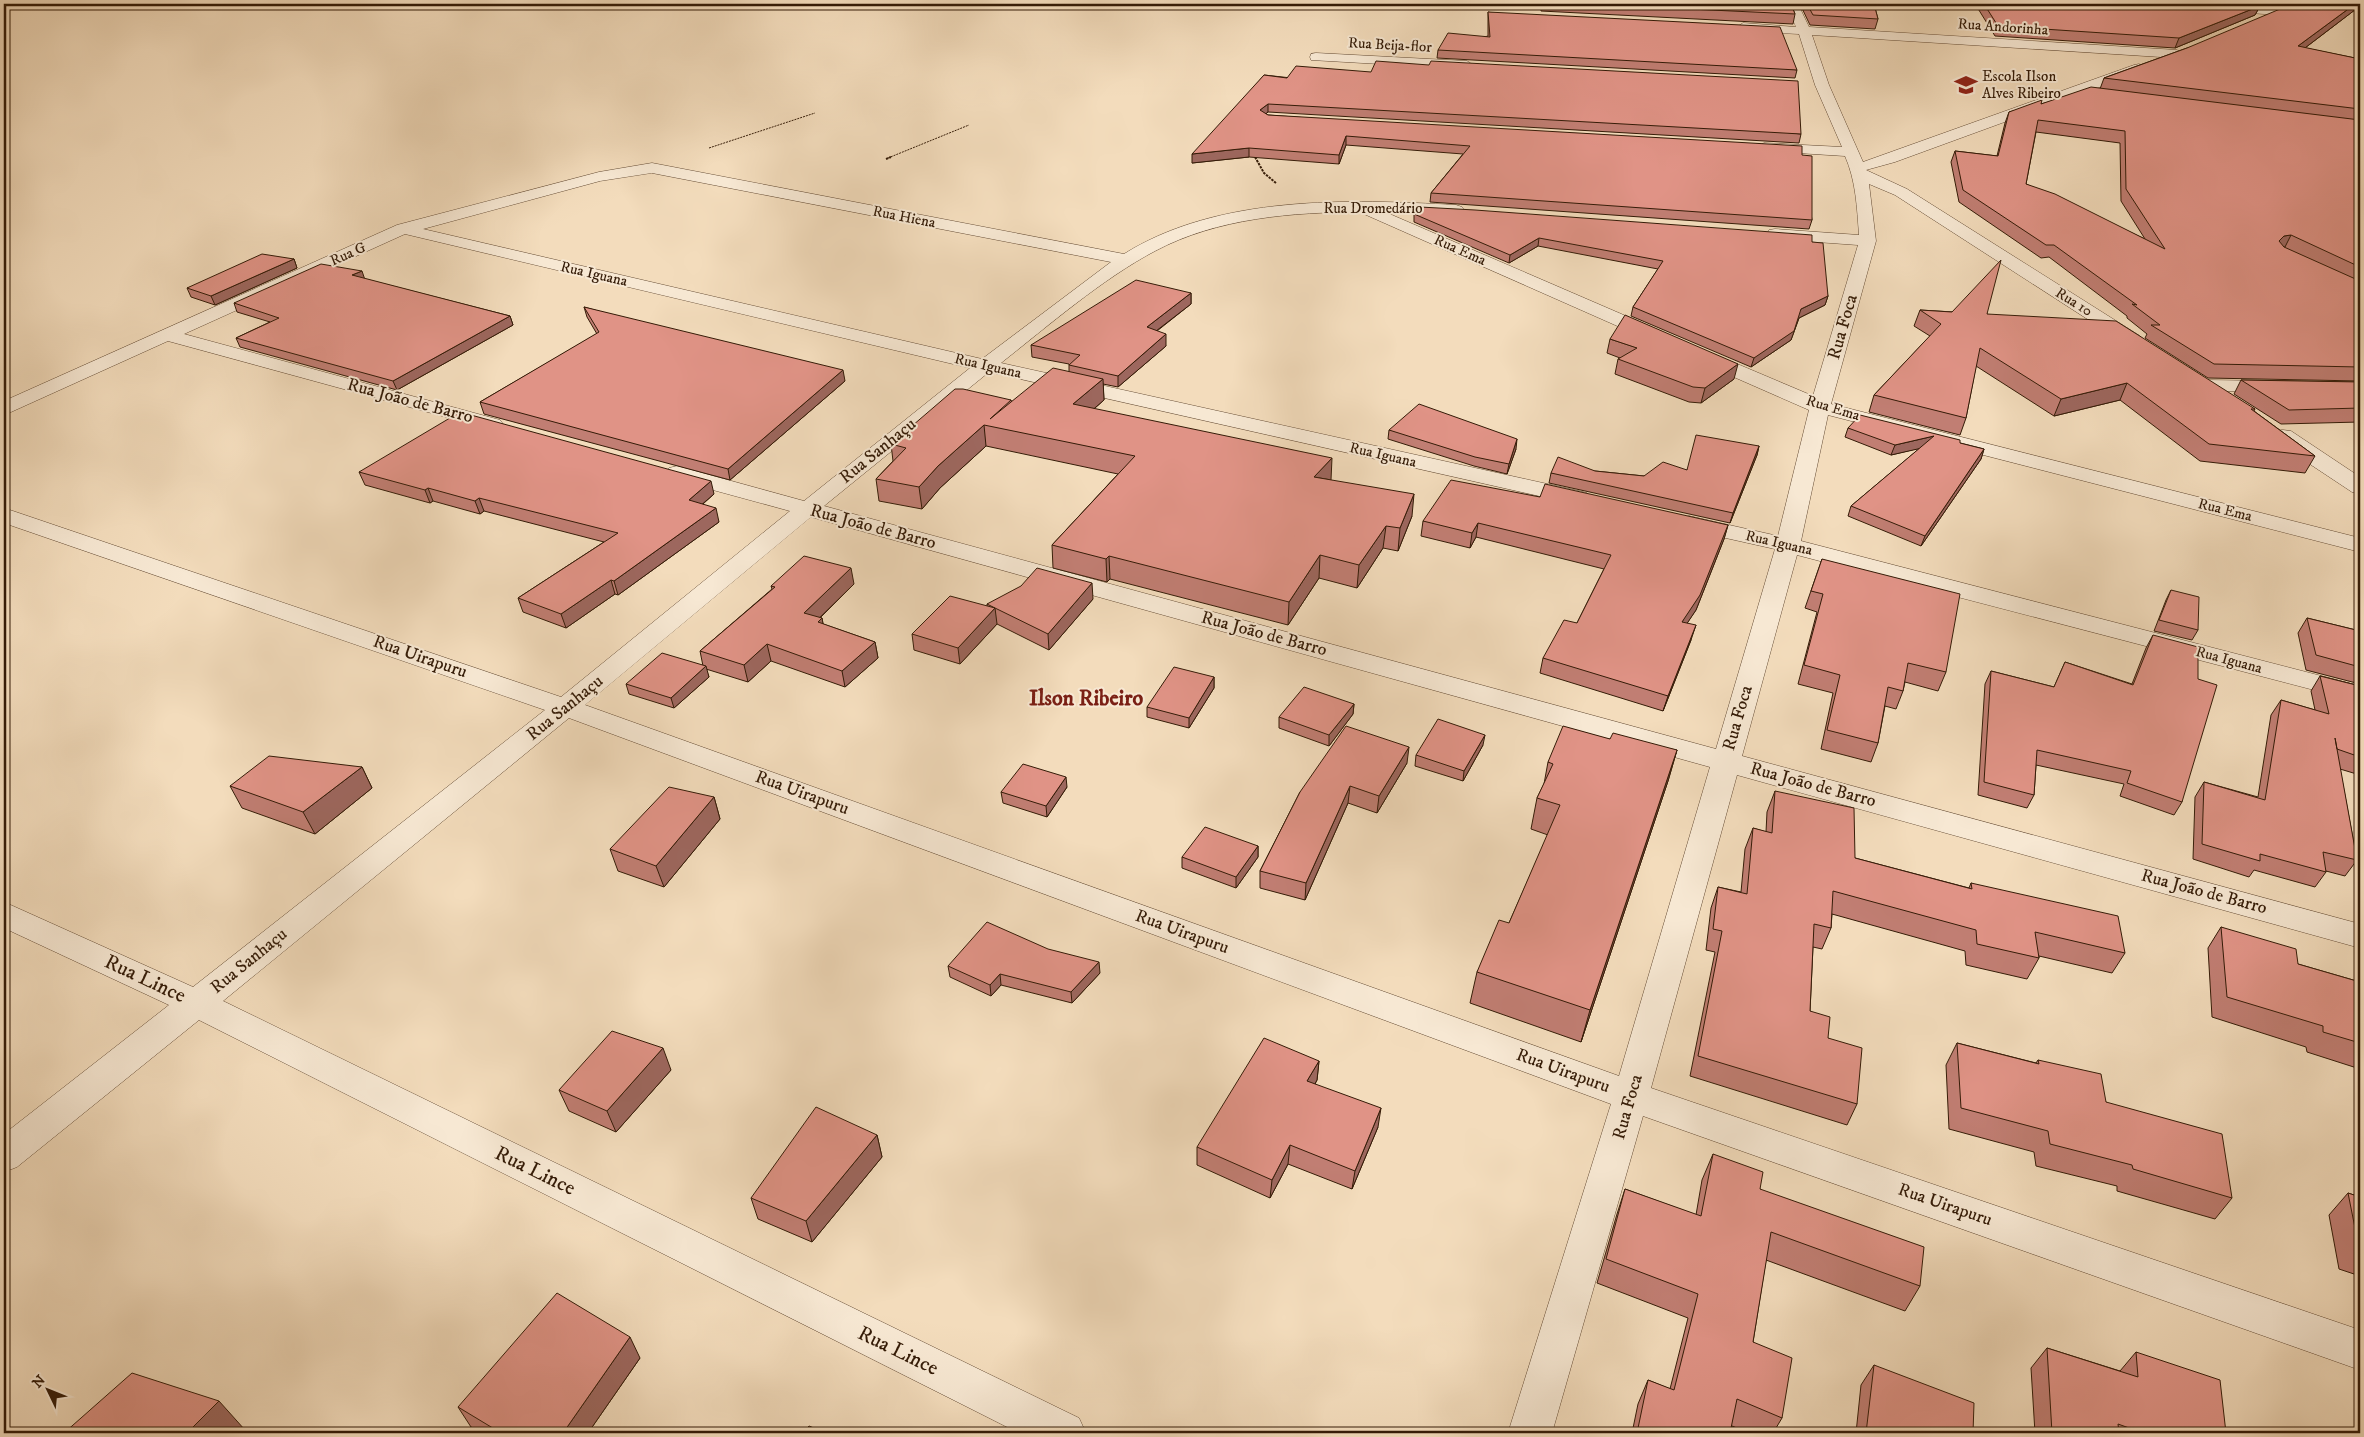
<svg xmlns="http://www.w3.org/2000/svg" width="2364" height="1437" viewBox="0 0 2364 1437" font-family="'IM FELL DW Pica',serif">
<rect width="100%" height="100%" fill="#f3dcbc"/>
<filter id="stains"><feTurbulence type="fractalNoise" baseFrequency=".004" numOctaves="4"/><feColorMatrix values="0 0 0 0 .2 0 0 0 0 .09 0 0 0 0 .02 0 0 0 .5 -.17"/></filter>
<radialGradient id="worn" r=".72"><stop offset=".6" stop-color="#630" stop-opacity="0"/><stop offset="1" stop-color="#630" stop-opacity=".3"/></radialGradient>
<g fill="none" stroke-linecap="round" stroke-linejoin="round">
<defs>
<path id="minor" d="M1786 4H1798L1809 27 2177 50 2183 54 2177 58 1812 35 1829 85 1863 162 2134 65 2139 64 2146 68 2144 71 1895 162 1866 170 1907 189 2140 336 2143 340 2140 344 2133 346 2126 344 1895 195 1869 184 1876 241 1831 404 2360 538V552L1828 415 1801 541 2360 686V702L1797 555 1742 756 2360 924V948L1737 775 1651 1088 2360 1330V1370L1643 1116 1552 1433H1508L1611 1104 569 718 223 1001 1079 1418 1086 1433H1019L199 1020 17 1167 4 1172V1134L169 1005 4 928V902L193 987 545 710 4 523V508L561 697 790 511 669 478 666 473 669 468 677 466 804 501 970 368 405 234 184 334 500 420 503 424 500 428 493 430 486 428 168 341 11 412 4 414V401L397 225 599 172 652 163 1124 254C1218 195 1349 199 1456 205L1462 207 1464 210 1462 213 1385 212 1663 332 1665 336 1663 340 1656 342 1649 340 1364 214 1362 212C1293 212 1217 218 1155 251 1102 279 1048 326 1001 363L1579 491 1587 493 1590 498 1587 503 1579 505 989 372 824 506 1716 749 1775 549 1681 528 1677 523 1681 518 1689 516 1778 536 1809 410 1695 360 1692 356 1695 352 1702 350 1709 352 1813 396 1858 245 1775 239 1769 238 1767 234 1769 230 1775 229 1859 235C1857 208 1856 181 1845 156L1764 151 1757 147 1764 143 1842 147 1815 85 1799 34 1743 31 1737 27 1743 23 1796 27ZM652 173 1111 262 982 359 423 229 600 181ZM811 517 1710 767 1619 1076 585 705Z
M2222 5 2280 7 2286 11 2280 15 2218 11 2216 9 2218 7Z
M1316 53 1467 61 1473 65 1467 69 1311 60 1310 57 1311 54Z
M2206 380 2275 381 2282 383 2285 387 2282 391 2275 393 2199 390 2196 386 2199 382Z
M2283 430 2291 431 2360 477V494L2352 492 2275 441 2272 436 2275 431Z"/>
</defs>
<!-- minor casing -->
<use href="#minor" stroke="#644b34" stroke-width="1"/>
<!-- path-far1 -->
<path stroke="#341b07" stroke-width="1" stroke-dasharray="2 1" stroke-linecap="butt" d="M709 148 815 113
M1254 155 1256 158
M888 158 969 125"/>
<!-- path -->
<path stroke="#341b07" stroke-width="2" stroke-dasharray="2.5 1" stroke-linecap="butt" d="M1255 157 1264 173 1276 183
M886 159 891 157"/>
<!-- minor -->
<use href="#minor" fill="#f7e8d3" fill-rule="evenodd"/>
</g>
<!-- wall -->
<path fill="#c17e73" stroke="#341b07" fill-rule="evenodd" d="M1541 4H1791L1795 14 1793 24 1541 11Z
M1800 4H1874L1878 19 1875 29 1810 25Z
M1897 4H2285L2276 7 2260 6 2255 15 2175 48 1995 36 1977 7Z
M2360 4V6L2305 48 2360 59V381L2208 378 2145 338 2147 334 2127 318V316L2049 257 2041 258 1959 202 1951 162 1955 151 1997 156 2005 123 2009 112 2100 89 2104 78 2187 48ZM2036 132 2120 143 2121 201 2145 239 2026 184Z
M1488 12 1797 70 1795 78 1437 58 1438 50 1488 36Z
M1264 75 1801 134 1799 143 1268 112 1266 114 1268 115 1802 155 1812 220 1809 229 1430 202 1431 193 1463 154 1346 145 1339 164 1249 157 1192 163Z
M1414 214 1812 242 1828 296 1825 305 1799 318 1791 340 1751 367 1631 316 1633 307 1658 269 1538 246 1509 263 1414 222Z
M294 259 297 268 215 305 191 297 187 288Z
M365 279 510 316 513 325 397 390 240 347 236 338 270 322 237 312 234 303Z
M1191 293V304L1157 331 1166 346 1118 387 1103 384 1104 400 1094 409 1330 480 1412 516 1398 551 1383 548 1357 588 1319 578 1288 625 1110 579 1107 582 1053 568 1052 545 1118 474 986 446 940 488 922 509 879 501 876 479 893 461 891 444 1011 400 1012 402 1069 372V364L1032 357 1031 345Z
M584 307 845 381 730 480 484 414 480 402 597 334 587 317Z
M1920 310 1987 314 2255 409 2254 411 2315 456 2305 473 2200 461 2120 400 2054 416 1976 366 1966 418 1960 435 1869 412 1874 395 1930 336 1914 326Z
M1610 339 1734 379 1701 403 1689 402 1615 374 1618 359 1620 358 1607 353Z
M2241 380 2360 382V422L2281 424 2234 394Z
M1848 428 1960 443 1984 449 1981 459 1921 546 1848 516 1851 506 1920 448 1891 455 1845 437Z
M1389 430 1516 449 1507 474 1474 466 1388 439Z
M1759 446 1757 455 1730 523 1549 483 1551 473 1595 471 1644 476 1687 470Z
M359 472 714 494 703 504 719 522 618 595 615 594 566 628 523 612 518 598 604 542 484 511 480 514 433 501 430 503 365 485Z
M1540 497 1728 525 1724 539 1696 610 1687 623 1691 640 1663 711 1540 673 1543 658 1577 623 1604 569 1476 537 1470 548 1421 536 1423 521Z
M1822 559 1946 672 1938 691 1905 682 1903 691 1896 709 1885 706 1878 743 1871 762 1821 749 1833 693 1798 684 1817 612 1805 608Z
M854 584 820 618H822L823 624 875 642 878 658 845 687 771 661 748 682 706 669 709 677 674 708 629 694 626 684 703 666 700 651 772 589 771 586Z
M2171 590 2198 630 2192 640 2154 631 2166 600Z
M1093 599 1049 650 997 624 960 664 914 650 912 634 987 606V604Z
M2307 618 2360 631V684L2306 670 2298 633Z
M2153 635 2182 802 2174 815 2120 796 2124 784 2036 765 2034 795 2027 808 1978 795 1985 684 1991 671 2054 687 2065 662 2132 684 2146 648Z
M2320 676 2360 686V775L2340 769 2357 860 2345 876 2326 871V872L2315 887 2254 870 2249 877 2193 859 2195 797 2204 782 2258 797 2271 715 2281 700 2315 710 2311 691Z
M1214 677V688L1189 728 1147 717V707Z
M1354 704 1353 714 1329 746 1279 728V717Z
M1610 739 1677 750 1668 781 1581 1042 1470 1003 1477 972 1509 923 1548 835 1531 829 1537 798 1544 784 1548 762Z
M1483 745 1463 781 1415 766 1416 755Z
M1407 763 1377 813 1348 803 1305 900 1260 888V871L1300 792Z
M362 767 372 788 315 834 242 808 230 786Z
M1067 787 1047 817 1003 803 1001 792Z
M1775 791 1855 858 1969 888 1971 883 2125 953 2112 973 2039 956V958L2027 979 1966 965 1965 951 1832 914 1831 928 1822 949 1813 947 1810 1011 1828 1038 1857 1104 1847 1125 1690 1076 1715 952 1706 950 1711 908 1718 887 1741 892 1745 849 1753 828 1766 832 1767 812Z
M714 797 720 819 664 887 618 871 610 849Z
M1258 846V857L1236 888 1182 868V857Z
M2221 927 2298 964 2360 982V1069L2307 1052 2306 1047 2212 1017 2208 948Z
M948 966 1100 973 1072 1003 1001 985 991 996 950 977Z
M1957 1043 2036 1063 2038 1060 2106 1102 2232 1198 2215 1219 2117 1191V1186L2036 1166 2034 1152 1949 1129 1946 1065Z
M1319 1061 1317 1080 1315 1084 1378 1127 1352 1189 1288 1164 1270 1198 1197 1165V1147Z
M671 1070 616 1132 569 1111 559 1090Z
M877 1135 882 1157 812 1242 758 1219 751 1198Z
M1713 1154 1760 1189 1920 1286 1905 1311 1766 1260 1753 1342 1782 1418 1773 1433H1749L1732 1426 1730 1433H1632L1638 1404 1648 1380 1670 1389 1688 1318 1597 1283 1617 1214 1625 1189 1696 1215 1702 1180Z
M2348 1193 2360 1197V1276L2339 1269 2329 1215Z
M2047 1348 2120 1371 2136 1352 2226 1433H2035L2031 1368Z
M640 1358 588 1433H482L471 1427 458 1407Z
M1874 1365 1973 1433H1856L1861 1385Z"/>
<!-- shaded-wall -->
<path fill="#9d675e" stroke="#341b07" d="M2277 4H2285L2276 7Z
M2355 4H2360V6L2293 57 2298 46Z
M2260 6 2255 15 2175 48 2179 38Z
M1268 104V112L1259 119 1260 110Z
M1346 136V145L1339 164V155Z
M1249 148V157L1192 163V154Z
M2291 235 2285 247 2278 248 2279 241 2284 236Z
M1539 238 1538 246 1509 263 1510 255Z
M294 259 297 268 215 305 211 296Z
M362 271 365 280 352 275Z
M1191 293V304L1147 338V327Z
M1828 296 1825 305 1799 318 1791 340 1751 367 1754 358 1801 309Z
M510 316 513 325 397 390 393 381Z
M1166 334V346L1118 387V376Z
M1738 364 1734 379 1701 403 1705 388Z
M843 370 845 381 730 480 728 469Z
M1103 379 1104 400 1074 426 1073 404Z
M2127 383 2120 400 2054 416 2061 399Z
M984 425 986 446 940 488 922 509 919 487 938 466Z
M1934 436 1931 446 1891 455 1895 445Z
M1517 439 1516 449 1507 474 1509 464Z
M1759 446 1757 455 1730 523 1733 513Z
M1984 449 1981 459 1921 546 1925 536Z
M1332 458 1331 480 1314 477Z
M711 481 714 494 692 513 689 500Z
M428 488 433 501 430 503 425 490Z
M1414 494 1412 516 1398 551 1400 528Z
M479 498 484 511 480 514 475 501Z
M716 508 719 522 618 595 614 581Z
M1478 523 1476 537 1470 548 1472 533Z
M1728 525 1724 539 1696 610 1678 637 1682 622Z
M1386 526 1383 548 1357 588 1359 565Z
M1320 555 1319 578 1288 625 1289 602Z
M1109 556 1110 579 1107 582 1106 559Z
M851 568 854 584 807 630 804 613Z
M611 580 615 594 566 628 561 614Z
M1092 583 1093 599 1049 650 1048 634Z
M995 608 997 624 960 664 958 648Z
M822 618 825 635 818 622Z
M1696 625 1691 640 1663 711 1668 696Z
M875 642 878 658 845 687 842 671Z
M767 644 771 661 748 682 744 665Z
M706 666 709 677 674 708 671 698Z
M1214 677V688L1189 728V718Z
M1354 704 1353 714 1329 746V735Z
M1485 735 1483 745 1463 781 1464 771Z
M1409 747 1407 763 1377 813 1379 796Z
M1677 750 1668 781 1581 1042 1590 1010Z
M362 767 372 788 315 834 303 812Z
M1066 777 1067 787 1047 817 1046 806Z
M1350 786 1348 803 1305 900 1306 883Z
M714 797 720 819 664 887 656 866Z
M1258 846V857L1236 888V877Z
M1099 962 1100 973 1072 1003 1071 992Z
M1000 974 1001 985 991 996 990 985Z
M663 1048 671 1070 616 1132 607 1111Z
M1319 1061 1317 1080 1306 1100 1307 1081Z
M1381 1108 1378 1127 1352 1189 1355 1171Z
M877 1135 882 1157 812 1242 806 1221Z
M1290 1145 1288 1164 1270 1198 1272 1180Z
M630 1337 640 1358 588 1433H563Z
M219 1401 245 1430 242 1433H187Z"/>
<!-- building -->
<path fill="#e09386" stroke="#341b07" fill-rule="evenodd" d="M1584 4H1791L1795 14Z
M1807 4H1874L1878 19 1813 15Z
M1984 4H2220L2260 6 2179 38 1998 26Z
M2292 4H2355L2298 46 2360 59V109L2104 78 2187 48Z
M1488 12 1780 27 1797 70 1438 50 1448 33 1490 37Z
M1376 61 1429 65 1431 61 1798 81 1801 134 1268 104 1260 110 1268 115 1802 146V155L1812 156V220L1431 193 1470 146 1346 136 1339 155 1249 148 1192 154 1264 75 1287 78 1296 66 1371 72Z
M2091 87 2360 120V267L2291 235 2284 236 2279 241 2284 247 2360 281V367L2214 364 2151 325H2160L2132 304 2137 305 2054 245H2046L1963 190 1955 151 1998 156 2009 112 2042 100 2041 104ZM2038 120 2125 131 2126 189 2165 249 2055 194 2026 184Z
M1420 207 1475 210 1812 235V242L1823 243 1828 296 1801 309 1794 331 1754 358 1633 307 1663 261 1539 238 1510 255 1414 214Z
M262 254 294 259 211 296 187 288Z
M2001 260 1987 314 2116 321 2255 409H2251L2315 456 2209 444 2127 383 2061 399 1980 348 1966 418 1874 395 1941 324 1920 310 1952 312Z
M321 264 362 271 352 275 510 316 393 381 236 338 279 318 234 303Z
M1136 280 1191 293 1147 327 1166 334 1118 376 1069 365 1080 355 1031 345Z
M584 307 843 370 728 469 480 402 599 332Z
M1625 315 1738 364 1705 388 1693 387 1618 359 1637 348 1610 339Z
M1053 368 1103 379 1073 404 1332 458 1314 477 1414 494 1400 528 1386 526 1359 565 1320 555 1289 602 1109 556 1106 559 1052 545 1135 456 984 425 938 466 919 487 876 479 906 448 891 444 955 389H963L1011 400 990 419Z
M2241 380 2360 382V408L2289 410Z
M1419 404 1517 439 1509 464 1475 457 1389 430Z
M460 412 711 481 689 500 716 508 614 581 611 580 561 614 518 598 618 533 479 498 475 501 428 488 425 490 359 472Z
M1860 415 1960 440V443L1984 449 1925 536 1851 506 1934 436 1895 445 1848 428Z
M1696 435 1759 446 1733 513 1551 473 1558 457 1595 471 1644 476 1663 462 1687 470Z
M1451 480 1540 497 1545 484 1728 525 1700 595 1682 622 1696 625 1668 696 1543 658 1564 620 1577 623 1611 555 1478 523 1472 533 1423 521Z
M804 556 851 568 804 613 822 618 818 622 875 642 842 671 767 644 744 665 700 651 775 587 771 586Z
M1822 559 1960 594 1946 672 1908 663 1903 691 1888 687 1878 743 1827 730 1840 675 1804 665 1823 594 1811 591Z
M1037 568 1092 583 1048 634 995 608 958 648 912 634 950 596 995 608 987 604 1021 586Z
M2171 590 2199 597 2198 630 2159 620Z
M2307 618 2360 631V667L2316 655Z
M2153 635 2198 647V679L2217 685 2182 802 2127 783 2131 771 2037 750 2034 795 1984 782 1991 671 2054 687 2065 662 2133 685Z
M662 653 706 666 671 698 626 684Z
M1174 667 1214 677 1189 718 1147 707Z
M2320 676 2360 686V757L2337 749 2335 738 2357 860 2323 852 2326 872 2260 854V861L2202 844 2204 782 2265 800 2281 700 2329 714Z
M1304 687 1354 704 1329 735 1279 717Z
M1438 719 1485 735 1464 771 1416 755Z
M1346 726 1409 747 1379 796 1350 786 1306 883 1260 871 1300 792Z
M1563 726 1610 739 1613 733 1677 750 1590 1010 1477 972 1499 920 1509 923 1560 805 1537 798 1553 764 1548 762Z
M269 756 362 767 303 812 230 786Z
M1023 764 1066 777 1046 806 1001 792Z
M669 787 714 797 656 866 610 849Z
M1775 791 1854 808 1855 858 1972 889 1971 883 2118 916 2125 953 2035 932 2039 958 1977 944 1976 930 1833 891 1831 928 1814 924 1810 1011 1830 1017 1828 1038 1862 1048 1857 1104 1698 1056 1722 931 1713 929 1718 887 1747 894 1753 828 1772 833Z
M1205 827 1258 846 1236 877 1182 857Z
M987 922 1048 949 1099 962 1071 992 1000 974 990 985 948 966Z
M2221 927 2296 949 2298 964 2360 982V1043L2323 1032V1026L2227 997Z
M612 1031 663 1048 607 1111 559 1090Z
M1264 1038 1319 1061 1307 1081 1381 1108 1355 1171 1290 1145 1272 1180 1197 1147Z
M1957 1043 2039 1064 2038 1060 2101 1074 2106 1102 2222 1134 2232 1198 2133 1169 2132 1165 2050 1144 2048 1131 1961 1108Z
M816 1107 877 1135 806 1221 751 1198Z
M1713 1154 1763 1172 1760 1189 1924 1247 1920 1286 1771 1232 1753 1342 1792 1358 1782 1418 1737 1399 1730 1433H1637L1648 1380 1674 1390 1698 1294 1606 1259 1625 1189 1701 1216Z
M2348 1193 2360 1197V1248H2359Z
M557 1293 630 1337 563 1433H501L458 1407Z
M2047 1348 2138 1377 2136 1352 2220 1380 2226 1433H2143L2118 1424 2119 1433H2052Z
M1874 1365 1974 1403 1973 1433H1866Z
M132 1373 219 1401 187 1433H64Z
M809 1426 826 1433H803Z"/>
<!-- icons -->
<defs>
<symbol id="school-bare" viewBox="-9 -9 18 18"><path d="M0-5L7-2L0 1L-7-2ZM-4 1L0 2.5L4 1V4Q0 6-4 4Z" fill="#8f2418" stroke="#f7e8d3" stroke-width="2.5" paint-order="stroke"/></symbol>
</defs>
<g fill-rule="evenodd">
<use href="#school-bare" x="1950" y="69" width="32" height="32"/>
</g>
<g text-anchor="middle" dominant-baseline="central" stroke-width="4" stroke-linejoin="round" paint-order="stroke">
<!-- far-street labels -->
<g font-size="15" fill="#341b07" stroke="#f7e8d3">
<text transform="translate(2003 27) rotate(4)">Rua Andorinha</text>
<text transform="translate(1390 45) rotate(3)">Rua Beija-flor</text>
<text x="1373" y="208">Rua Dromedário</text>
<text transform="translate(904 217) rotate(11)">Rua Hiena</text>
<text transform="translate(1460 250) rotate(24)">Rua Ema</text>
<text transform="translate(348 254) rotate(-24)">Rua G</text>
<text transform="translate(594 274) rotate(13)">Rua Iguana</text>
<text transform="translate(2074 302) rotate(32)">Rua 10</text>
<text transform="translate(988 366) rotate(13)">Rua Iguana</text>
<text transform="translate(1833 408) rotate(17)">Rua Ema</text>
<text transform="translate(1383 455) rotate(13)">Rua Iguana</text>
<text transform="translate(2225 510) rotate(14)">Rua Ema</text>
<text transform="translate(1779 543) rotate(13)">Rua Iguana</text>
<text transform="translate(2229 660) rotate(15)">Rua Iguana</text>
</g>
<!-- far-poi labels -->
<g font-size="15" fill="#341b07" stroke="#f7e8d3" text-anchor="start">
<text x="1982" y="76">Escola Ilson<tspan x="1982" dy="17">Alves Ribeiro</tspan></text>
</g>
<!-- street labels -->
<g font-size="18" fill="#341b07" stroke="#f7e8d3">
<text transform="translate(1843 327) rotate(-74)">Rua Foca</text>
<text transform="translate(410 401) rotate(15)">Rua João de Barro</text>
<text transform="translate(878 451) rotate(-39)">Rua Sanhaçu</text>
<text transform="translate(873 527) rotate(15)">Rua João de Barro</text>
<text transform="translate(1264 634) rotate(15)">Rua João de Barro</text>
<text transform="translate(420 657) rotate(19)">Rua Uirapuru</text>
<text transform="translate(565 708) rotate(-39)">Rua Sanhaçu</text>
<text transform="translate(1738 718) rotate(-74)">Rua Foca</text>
<text transform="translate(1813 785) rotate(15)">Rua João de Barro</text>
<text transform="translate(802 793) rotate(20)">Rua Uirapuru</text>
<text transform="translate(2204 892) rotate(15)">Rua João de Barro</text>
<text transform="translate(1182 932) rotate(20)">Rua Uirapuru</text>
<text transform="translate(249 961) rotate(-39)">Rua Sanhaçu</text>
<text transform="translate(1563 1071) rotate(20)">Rua Uirapuru</text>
<text transform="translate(1628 1107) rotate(-74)">Rua Foca</text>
<text transform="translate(1945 1205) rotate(19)">Rua Uirapuru</text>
</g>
<!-- near-street labels -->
<g font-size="21" fill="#341b07" stroke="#f7e8d3">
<text transform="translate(145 979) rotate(25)">Rua Lince</text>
<text transform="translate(535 1171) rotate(26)">Rua Lince</text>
<text transform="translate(898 1351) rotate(26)">Rua Lince</text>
</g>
<!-- district labels -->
<g font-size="22" font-weight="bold" fill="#7a1f14" stroke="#f7e8d3">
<text x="1086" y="698">Ilson Ribeiro</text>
</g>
</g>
<!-- margin -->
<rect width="2364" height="1437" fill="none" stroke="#f3dcbc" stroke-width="20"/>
<rect x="5" y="5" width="2354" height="1427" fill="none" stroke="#341b07" stroke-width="2.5"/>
<rect x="10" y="10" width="2344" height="1417" fill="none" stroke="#341b07"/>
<!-- north arrow -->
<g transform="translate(48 1390) rotate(313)" stroke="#f7e8d3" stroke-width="4" paint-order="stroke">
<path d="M0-4L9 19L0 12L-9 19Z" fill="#341b07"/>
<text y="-8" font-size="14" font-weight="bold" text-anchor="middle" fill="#341b07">N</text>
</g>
<rect width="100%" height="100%" filter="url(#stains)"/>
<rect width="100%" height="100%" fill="url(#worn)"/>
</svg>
